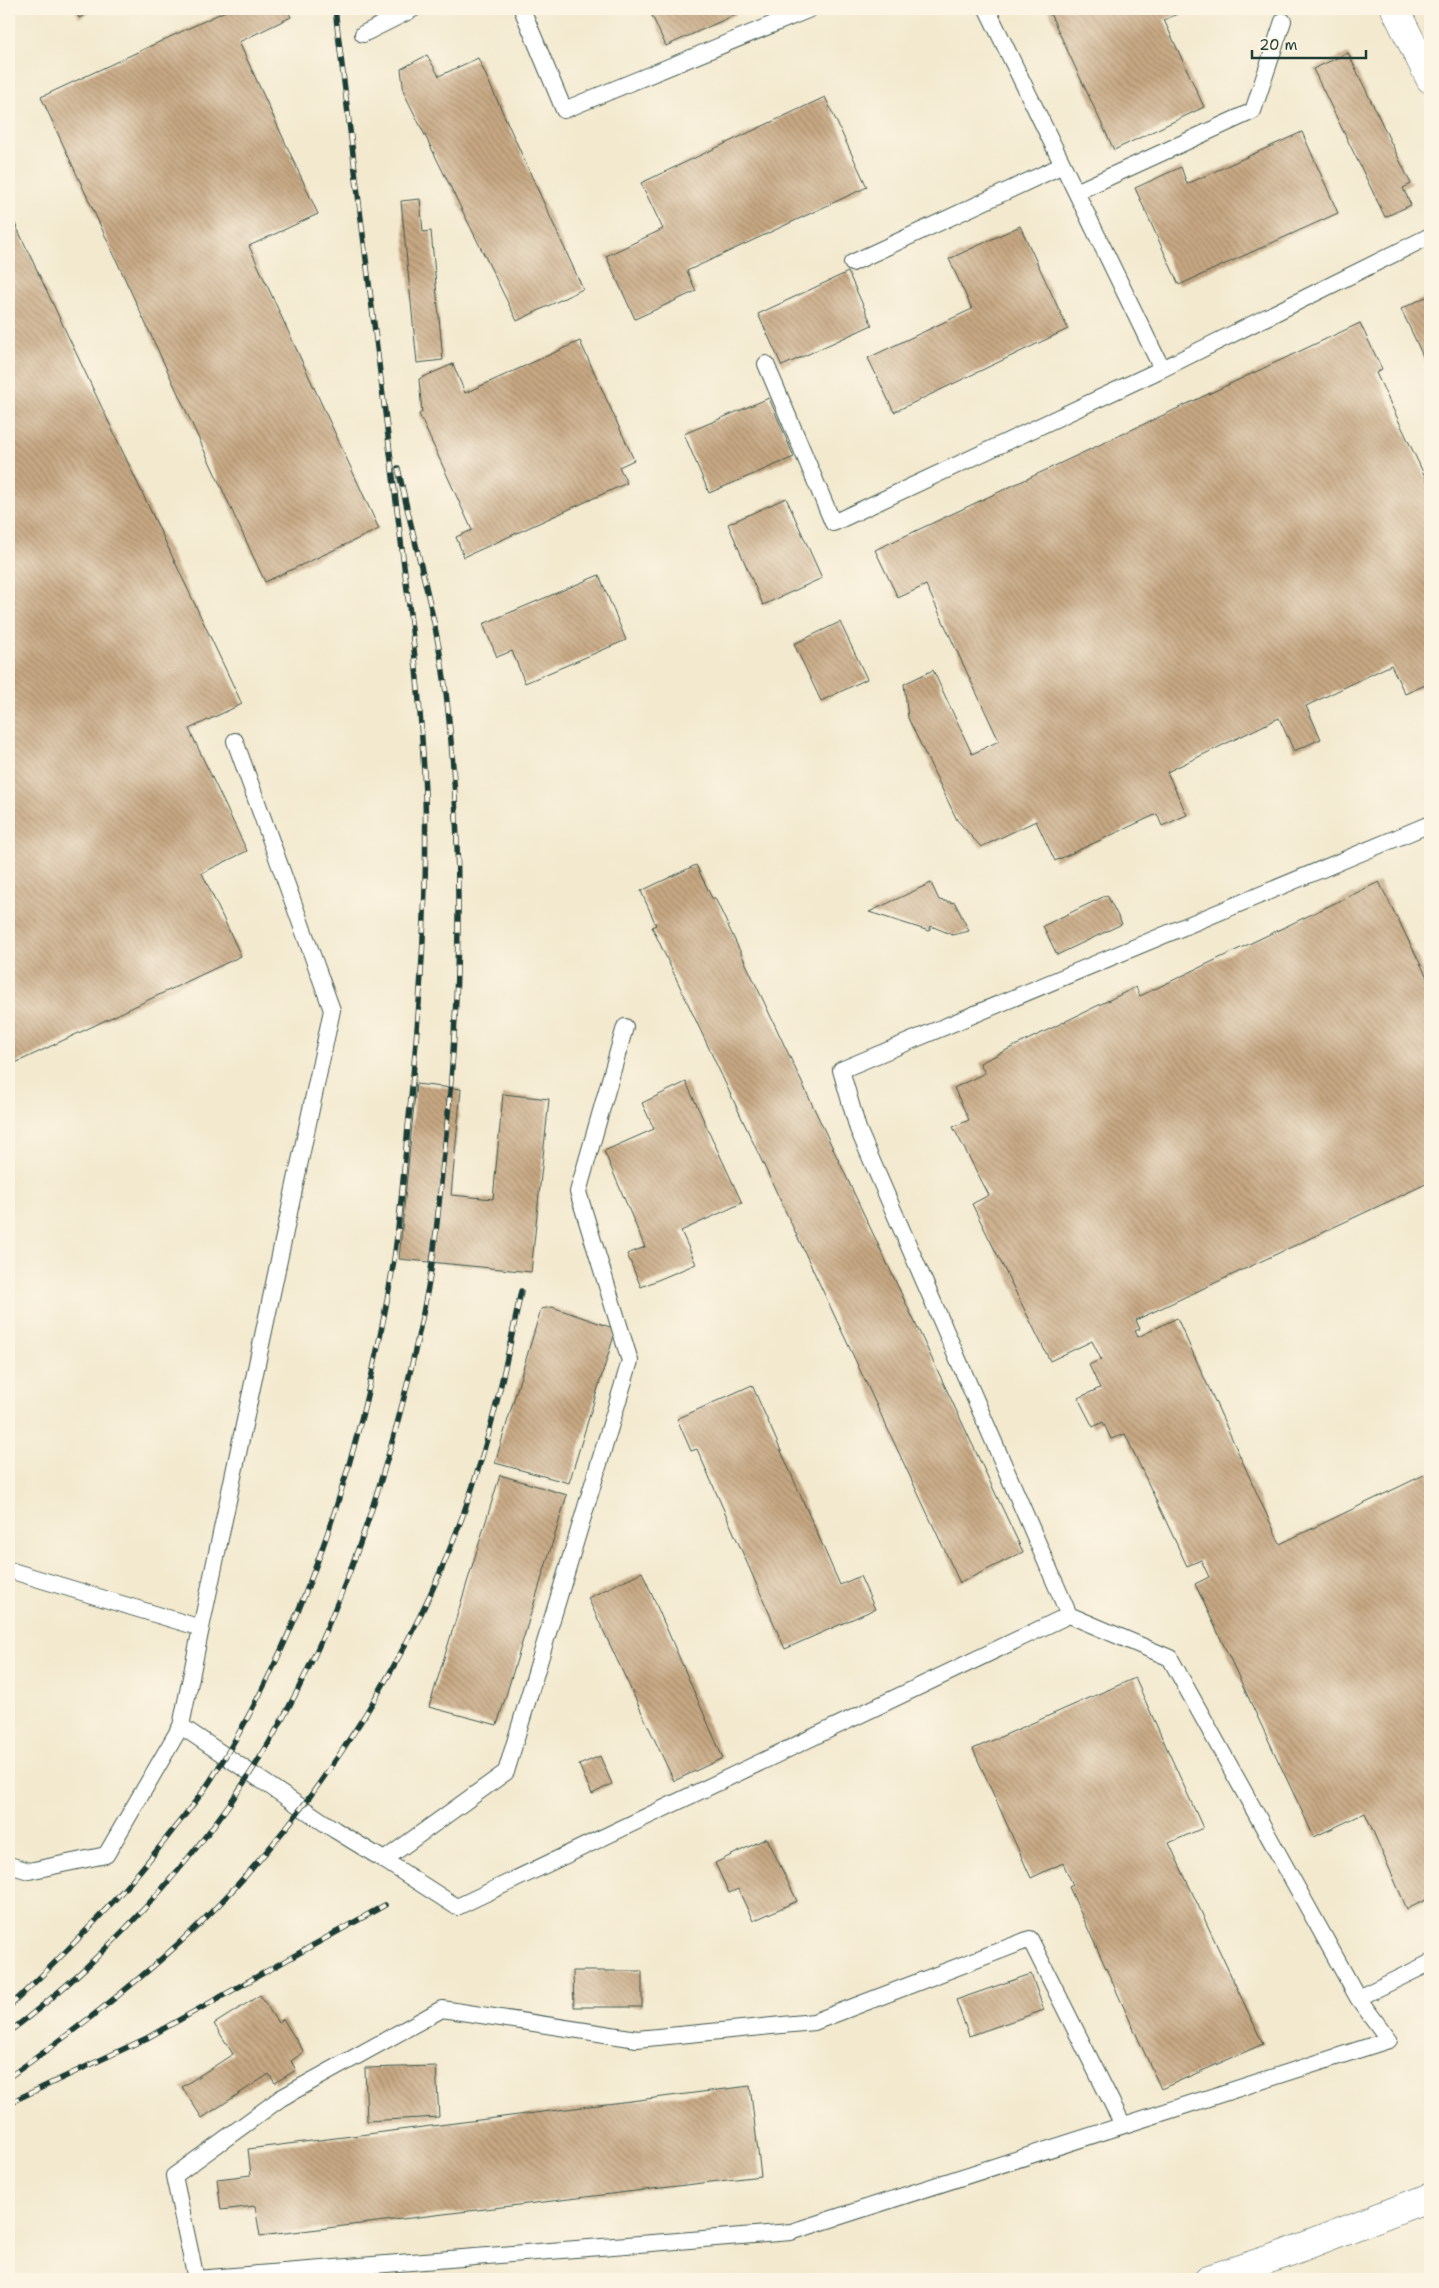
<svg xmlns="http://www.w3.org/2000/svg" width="1439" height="2288" viewBox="0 0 1439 2288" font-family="'Shantell Sans',sans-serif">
<defs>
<pattern id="building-back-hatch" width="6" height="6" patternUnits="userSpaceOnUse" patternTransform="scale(1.25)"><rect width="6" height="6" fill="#c8a883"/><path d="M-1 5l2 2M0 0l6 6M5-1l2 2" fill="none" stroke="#a28a6c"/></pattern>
</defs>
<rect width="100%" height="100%" fill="#fcf5e5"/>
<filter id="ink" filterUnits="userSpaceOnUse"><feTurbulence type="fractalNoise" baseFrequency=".02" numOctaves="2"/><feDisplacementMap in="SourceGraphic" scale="10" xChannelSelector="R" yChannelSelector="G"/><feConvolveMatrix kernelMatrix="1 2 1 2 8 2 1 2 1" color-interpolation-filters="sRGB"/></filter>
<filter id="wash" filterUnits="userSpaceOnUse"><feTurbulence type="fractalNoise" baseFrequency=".0096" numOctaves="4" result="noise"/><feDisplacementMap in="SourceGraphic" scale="20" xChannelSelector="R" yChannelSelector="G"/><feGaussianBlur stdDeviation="1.12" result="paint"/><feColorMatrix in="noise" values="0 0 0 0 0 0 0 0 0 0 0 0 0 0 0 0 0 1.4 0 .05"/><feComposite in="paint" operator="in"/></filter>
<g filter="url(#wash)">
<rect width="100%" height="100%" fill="#f3e9cf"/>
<g id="blocks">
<!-- building -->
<path fill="url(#building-back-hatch)" d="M75 9H97L79 18Z
M230 9H287L291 17 239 42 318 214 249 246 379 529 265 582 41 97Z
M649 9H748L666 46Z
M1048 9H1188L1164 20 1204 107 1114 150Z
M1399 9H1427L1405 20Z
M1348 53 1411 184 1403 188 1411 205 1385 217 1313 69Z
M427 55 439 76 478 58 583 289 517 321 404 93 401 69Z
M825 97 867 187 687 271 696 291 635 319 606 256 663 229 641 183Z
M1302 132 1338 213 1179 285 1135 188 1181 167 1187 184Z
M420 199 423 232 431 231 443 360 417 363 401 201Z
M9 211 242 704 189 729 247 851 202 873 241 956 9 1066Z
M1020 226 1068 329 894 412 868 358 972 309 949 259Z
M848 272 872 325 782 366 758 314Z
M1430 295V371L1401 309Z
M1360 323 1382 369 1376 373 1430 487V683L1405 694 1391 665 1306 706 1321 739 1294 751 1279 718 1167 772 1187 815 1162 826 1157 814 1055 861 1036 821 981 847 957 820 908 718 904 684 933 670 972 754 999 741 926 585 898 598 875 550Z
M580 341 634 460 619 467 627 483 464 557 456 537 472 530 419 414 422 412 419 379 453 364 465 393Z
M769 398 794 457 709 493 684 434Z
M786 498 822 578 763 605 728 524Z
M599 575 626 640 525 683 512 651 497 657 483 624Z
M840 622 867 679 821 701 794 644Z
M696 865 712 898H715L1023 1552 960 1583 652 927 656 925 641 891Z
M1379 882 1430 983V1182L1136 1320 1140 1329 1135 1331 1138 1337 1177 1318 1280 1544 1430 1472V1898L1407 1909 1365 1813 1314 1837 1195 1584 1209 1577 1201 1560 1187 1566 1125 1434 1111 1439 1103 1422 1093 1427 1078 1398 1100 1388 1089 1365 1101 1359 1092 1341 1050 1361 972 1204 989 1195 953 1127 969 1120 954 1088 985 1073 980 1063 1136 987 1140 996Z
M931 883 939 900 955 903 969 931 953 935 931 926 929 931 869 912Z
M1107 895 1122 924 1057 955 1043 926Z
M686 1082 742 1203 681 1231 696 1264 641 1287 627 1254 645 1247 604 1151 654 1129 642 1103Z
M416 1084 461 1089 451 1195 493 1199 503 1094 549 1099 531 1272 399 1259Z
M552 1307 616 1329 569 1483 495 1463 541 1309Z
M752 1385 840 1585 860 1576 875 1609 785 1649 697 1449 691 1451 677 1419Z
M500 1475 567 1495 497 1725 429 1707Z
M642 1572 723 1758 674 1781 588 1598Z
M1135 1678 1203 1828 1169 1843 1263 2044 1161 2089 1069 1887 1073 1885 1063 1863 1031 1878 973 1749Z
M600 1756 612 1784 592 1794 579 1765Z
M767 1838 797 1901 753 1921 738 1889 729 1893 715 1863Z
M573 1971H642V2007H574Z
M1031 1974 1044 2010 969 2036 956 2000Z
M260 1995 278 2023 283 2019 304 2052 291 2061 296 2070 275 2083 269 2074 202 2118 182 2087 233 2054 214 2024Z
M436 2066 439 2117 367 2121 365 2068Z
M750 2086 761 2176 260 2236 255 2206 221 2210 217 2179 251 2175 248 2149Z"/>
</g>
</g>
<g filter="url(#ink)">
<use href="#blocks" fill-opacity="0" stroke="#3f574b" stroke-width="1"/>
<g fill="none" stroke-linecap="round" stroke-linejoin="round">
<defs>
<path id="service" d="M522 9 564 110 810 9
M987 9 1162 369
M363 34 413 9
M1076 192 1253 111 1283 21
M852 263 1063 165
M766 364 833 523 1162 369 1430 236
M9 1570 201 1628 181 1726 106 1855 29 1871 9 1865
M1069 1615 1170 1658 1358 1998
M201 1628 332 1010 235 741
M181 1726 335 1830 384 1860 506 1772 630 1361 578 1192 625 1027
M384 1860 457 1907 1069 1615 858 1129 841 1070 1430 824
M1123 2125 1030 1939 814 2022 637 2039 442 2009 281 2098 174 2176 196 2279 791 2232 1389 2040 1358 1998 1430 1963"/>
<path id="minor" d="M1395 9 1430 79"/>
<path id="primary" d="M1208 2279 1282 2255 1430 2197"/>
</defs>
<!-- service casing -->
<use href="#service" stroke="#3f574b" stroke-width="18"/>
<!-- minor casing -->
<use href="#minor" stroke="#3f574b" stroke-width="29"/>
<!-- primary casing -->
<use href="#primary" stroke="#3f574b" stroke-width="29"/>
<!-- service -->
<use href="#service" stroke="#fff" stroke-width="16"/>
<!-- minor -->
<use href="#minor" stroke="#fff" stroke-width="28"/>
<!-- primary -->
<use href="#primary" stroke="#fff" stroke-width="28"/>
<defs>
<path id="rail" d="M9 2007C69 1950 126 1892 176 1826 189 1810 202 1794 212 1778 309 1625 362 1450 392 1272 401 1218 404 1163 410 1108 420 1004 428 899 425 794 423 739 418 685 412 630L335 9
M9 2032C115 1952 220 1835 283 1718 355 1586 402 1429 429 1282 436 1243 439 1202 443 1163 460 1013 464 861 448 710 440 628 415 548 398 468
M9 2077C86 2023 164 1963 229 1894 328 1788 415 1649 464 1512 490 1440 506 1366 521 1291
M9 2103 147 2038 385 1905"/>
</defs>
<!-- rail casing -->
<use href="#rail" stroke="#1f3d34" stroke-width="5.5"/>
<!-- rail -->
<use href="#rail" stroke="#fcf5e5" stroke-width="4" stroke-dasharray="11" stroke-linecap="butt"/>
</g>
</g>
<!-- margin -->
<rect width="1439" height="2288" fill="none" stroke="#fcf5e5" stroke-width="30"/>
<!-- scale -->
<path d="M1252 50v8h114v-8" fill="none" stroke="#1f3d34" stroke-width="2.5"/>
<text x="1259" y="50" font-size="15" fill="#1f3d34" stroke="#fcf5e5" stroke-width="4" paint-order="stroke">20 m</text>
</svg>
